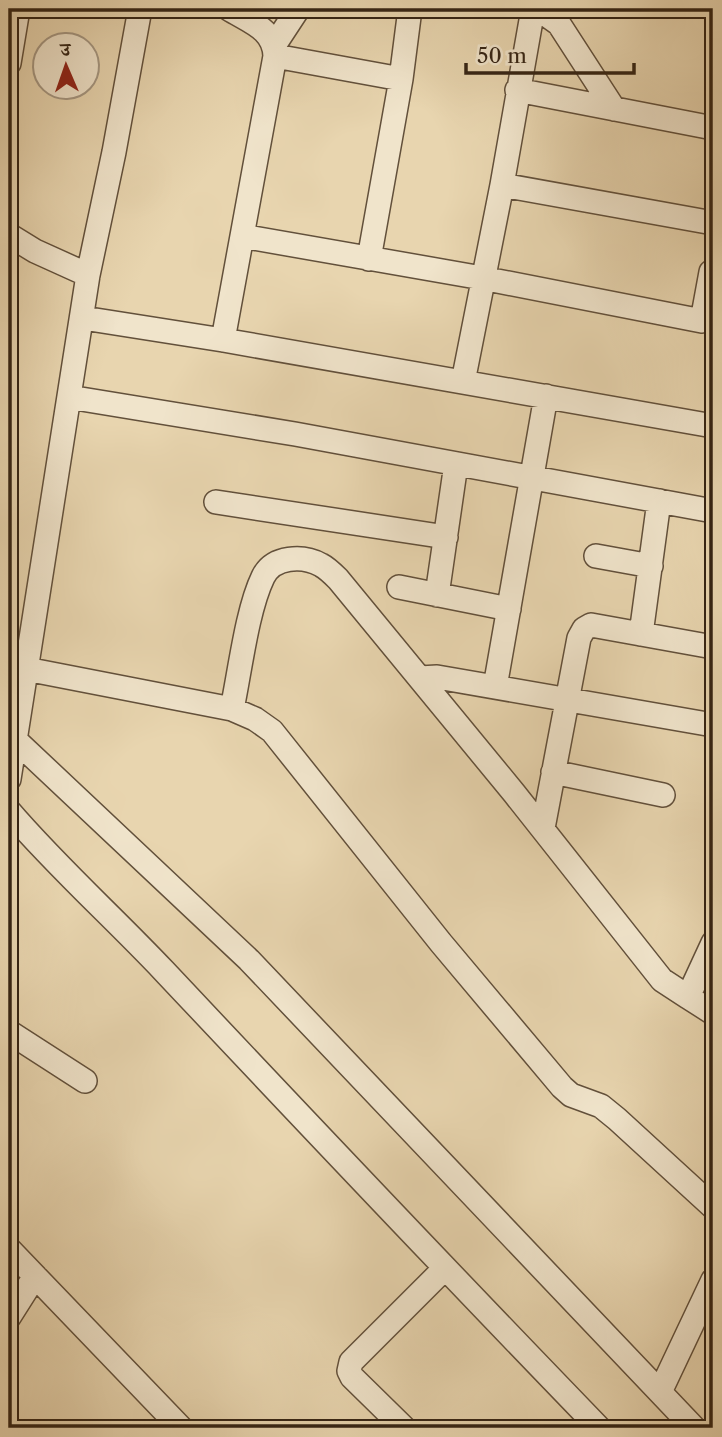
<svg xmlns="http://www.w3.org/2000/svg" width="722" height="1437" viewBox="0 0 722 1437" font-family="'Libre Caslon Text','Noto Serif Devanagari',serif">
<rect width="100%" height="100%" fill="#e8d5af"/>
<filter id="stains"><feTurbulence type="fractalNoise" baseFrequency=".00286" numOctaves="4"/><feColorMatrix values="0 0 0 0 .2 0 0 0 0 .09 0 0 0 0 .02 0 0 0 .5 -.17"/></filter>
<radialGradient id="worn" r=".72"><stop offset=".6" stop-color="#630" stop-opacity="0"/><stop offset="1" stop-color="#630" stop-opacity=".3"/></radialGradient>
<g fill="none" stroke-linecap="round" stroke-linejoin="round">
<defs>
<path id="minor" d="M229 9C250 22 274 29 275 56L242 236
M538 9 559 24 614 109
M275 44 298 9
M275 56 401 79 369 259
M9 63 18 9
M401 79 410 9
M517 90 713 128
M502 185 713 223
M9 235 35 251 88 275
M83 318 223 340 713 426
M223 340 242 236 482 278 702 321 711 272
M463 382 502 185 533 9
M69 397 295 434 713 511
M216 502 446 537
M596 556 651 566
M399 587 509 609
M437 595 456 464
M641 634 659 501
M26 669 232 709 255 719 272 731 441 943 562 1087 571 1095 601 1106 617 1119 713 1207
M420 678 437 677 713 725
M495 687 546 396
M232 709C240 671 247 610 263 577 273 556 303 555 321 565 327 568 333 574 338 579L514 793 662 980 688 997 713 943
M9 734 249 960 694 1428
M553 772 663 795
M9 779 88 275 114 152 140 9
M9 811C57 867 113 917 164 971 308 1124 453 1277 599 1428
M543 828 579 638 584 629 591 625 713 647
M688 997 713 1013
M9 1032 85 1081
M9 1249 181 1428
M9 1317 35 1276
M660 1392 713 1280
M404 1428 352 1377 349 1371 351 1362 444 1269"/>
</defs>
<!-- minor casing -->
<use href="#minor" stroke="#62503b" stroke-width="26"/>
<!-- minor -->
<use href="#minor" stroke="#f0e4cb" stroke-width="23"/>
</g>
<!-- margin -->
<rect width="722" height="1437" fill="none" stroke="#e8d5af" stroke-width="35"/>
<rect x="10" y="10" width="701" height="1416" fill="none" stroke="#352414" stroke-width="3.5"/>
<rect x="18" y="18" width="687" height="1402" fill="none" stroke="#352414" stroke-width="2"/>
<!-- north arrow -->
<g transform="translate(66 66) rotate(358)"><circle r="33" fill="#f0e4cb" stroke="#a59782" stroke-width="2"/>
<path d="M0-5L12 26L0 18L-12 26Z" fill="#8f2418"/>
<text y="-10" font-size="19" font-weight="bold" text-anchor="middle" fill="#352414">उ</text>
</g>
<!-- scale -->
<path d="M466 63v10h168v-10" fill="none" stroke="#352414" stroke-width="3.5"/>
<text x="477" y="63" font-size="21" fill="#352414" stroke="#f0e4cb" stroke-width="5" paint-order="stroke">50 m</text>
<rect width="100%" height="100%" filter="url(#stains)"/>
<rect width="100%" height="100%" fill="url(#worn)"/>
</svg>
